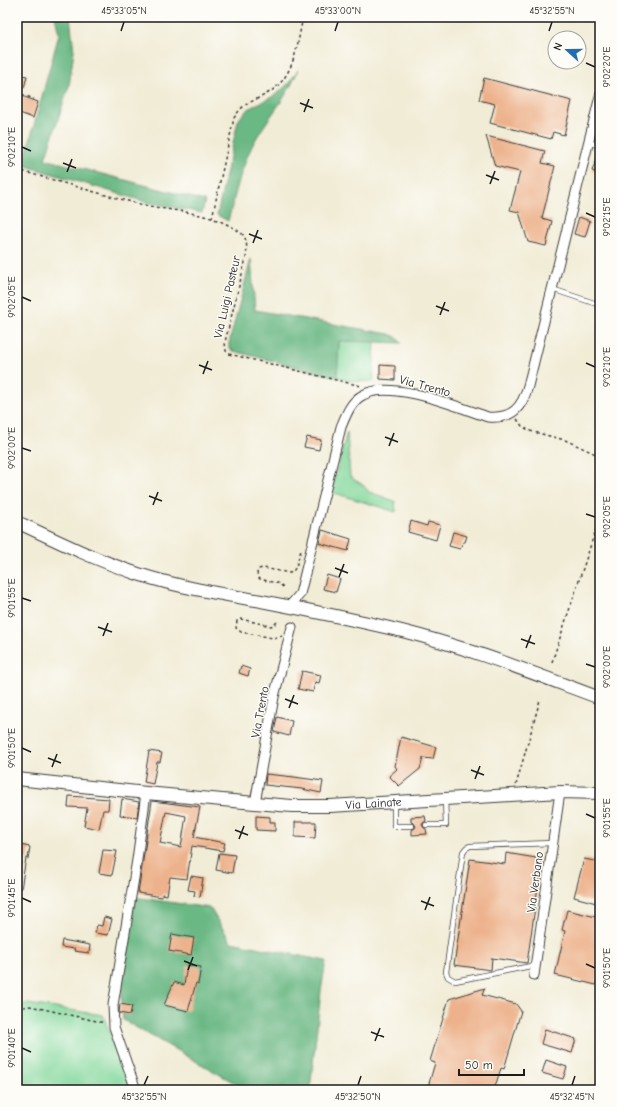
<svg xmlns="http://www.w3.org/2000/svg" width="617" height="1107" viewBox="0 0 617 1107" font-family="'Comic Neue',sans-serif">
<rect width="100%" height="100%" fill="#fdfcf7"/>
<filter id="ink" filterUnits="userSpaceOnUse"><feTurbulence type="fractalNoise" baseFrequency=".025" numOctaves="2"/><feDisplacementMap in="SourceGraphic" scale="8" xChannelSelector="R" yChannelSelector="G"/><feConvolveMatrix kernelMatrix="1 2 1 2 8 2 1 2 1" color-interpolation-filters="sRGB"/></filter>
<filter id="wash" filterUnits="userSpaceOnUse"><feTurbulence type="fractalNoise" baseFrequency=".012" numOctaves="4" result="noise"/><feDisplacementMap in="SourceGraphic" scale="16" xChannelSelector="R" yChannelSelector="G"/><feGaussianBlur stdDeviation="0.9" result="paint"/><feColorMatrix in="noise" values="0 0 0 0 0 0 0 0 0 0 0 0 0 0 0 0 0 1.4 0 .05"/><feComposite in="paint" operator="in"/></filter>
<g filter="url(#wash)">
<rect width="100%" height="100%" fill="#f1ecd6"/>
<!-- green -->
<path fill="#83d89c" stroke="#507a5c" d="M339 340 375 342 373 382 351 381 337 377Z
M347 432 350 477 363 485 369 492 395 501 396 512 331 492Z
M17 1004H28L103 1015 131 1090H17Z"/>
<!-- forest -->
<path fill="#6ab884" stroke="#436a50" d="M55 17H70L74 51 69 86 45 159 205 201 202 213 146 202 23 165 59 34Z
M298 70C288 96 271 114 257 137 242 162 236 193 228 221L217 215 238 121C250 102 264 104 279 92 287 86 293 78 298 70Z
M251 259 255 310 389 334 396 337 402 343 339 341 337 377 233 351 229 348V343Z
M134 897 210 908 231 942 326 961 321 991 310 1090H247L123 1020 121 989Z"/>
<g id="blocks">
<!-- building -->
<path fill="#edb28c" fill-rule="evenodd" d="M17 74 27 76 24 88 17 86Z
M484 78 572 101 564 135 553 132 551 139 490 123 495 104 479 100Z
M22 96 38 102 33 118 17 112Z
M486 136 545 151 542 163 555 166 542 218 552 221 546 246 528 242 519 212 510 210 520 172 495 166Z
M599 152 600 153V174L592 171Z
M579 217 590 221 585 237 574 234Z
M380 365 395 366V380L380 379Z
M307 437 321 440 319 450 304 447Z
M411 521 427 526 428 522 440 525 436 540 408 532Z
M322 530 351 539 348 551 319 543Z
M453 532 467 536 465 542H463L460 549 449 546Z
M327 575 340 579 336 592 323 589Z
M241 666 250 669 248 676 239 673Z
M302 671 321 675 319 683 315 682 313 692 298 689Z
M277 717 292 721 289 736 274 732Z
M401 737 436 747 433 759 423 758 420 769 399 786 389 776 397 769 395 766Z
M149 751 162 753 160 762H157L153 784 144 782Z
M266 774 294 777 323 781 321 793 302 789 265 785Z
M69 796 109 799 108 810H103L99 829 84 826 87 808 68 807Z
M122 799 139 802 137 817 120 815Z
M152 801 200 807 194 837 225 843 223 851 192 846 187 879 170 877 167 895 162 894V897L138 893ZM166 812 186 816 181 847 160 843Z
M256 816 270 817V822H275V831L256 830Z
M425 816 426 821 423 823 422 825 424 828 426 829 427 834 412 835V830L415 828 416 826 414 823 411 822V817Z
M295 822H316L315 838 295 837Z
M20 845 30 847 28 859 26 858 21 889H17V862Z
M103 850 117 851 112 875 99 873Z
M219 853 235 855 232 873 216 870Z
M506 853 542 859 527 963 492 958 491 970 454 965 470 859 505 864Z
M584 859 600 862V904L574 897Z
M191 876 203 878 200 897 194 896 195 891 188 890Z
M567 910 600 918V969L596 985 555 975 565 931 562 930Z
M104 917 112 919 108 935 95 933 97 925 102 926Z
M172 934 194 938 191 955 169 951Z
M62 940 90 945 89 953 74 951 75 949 61 947Z
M187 965 201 967 198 984 196 983 188 1011 164 1005 174 982 184 985Z
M485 988 482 995 516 1004 521 1011 504 1069 501 1068 494 1090H427L435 1063 430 1061 449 999Z
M120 1004 132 1006 130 1015 119 1013Z
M545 1029 576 1039 572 1053 541 1044Z
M546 1060 567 1067 563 1079 542 1073Z"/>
</g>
</g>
<g filter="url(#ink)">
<use href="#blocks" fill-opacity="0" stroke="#3c3b38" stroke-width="1"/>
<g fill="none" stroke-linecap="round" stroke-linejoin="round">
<defs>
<path id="service" d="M588 142 600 146
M552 289 600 305
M394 804V826H412
M426 825H446L445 799
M536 965 455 981 448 977 446 972 463 852 466 848 470 846 553 843"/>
<path id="minor" d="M289 607 300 594 341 427C346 415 351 401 363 395 391 379 458 407 488 417 512 419 522 408 528 386L600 96
M255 803 274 697 292 627
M534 975 560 792
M136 1090 114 1027 113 1005 137 860 146 793"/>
<g id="secondary">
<path d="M17 522C57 541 96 560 138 574 178 587 220 594 261 601 308 610 356 620 402 631 470 648 535 674 600 698"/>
<path id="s1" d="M17 779 146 793 255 803 292 806H330L560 792 600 793"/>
</g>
</defs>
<!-- service casing -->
<use href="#service" stroke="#3c3b38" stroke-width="6"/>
<!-- minor casing -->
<use href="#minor" stroke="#3c3b38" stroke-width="11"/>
<!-- secondary casing -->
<use href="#secondary" stroke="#3c3b38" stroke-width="14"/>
<!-- path -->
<path stroke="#3c3b38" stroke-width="1.5" stroke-dasharray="3 3" stroke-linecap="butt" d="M17 99 24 95 34 99
M17 170C59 181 102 195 144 205 176 212 214 212 241 233 248 238 247 250 246 258L225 342 226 351 229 354 361 386
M212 218 234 118C244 101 254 102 268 93 295 77 297 45 303 17
M517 419 522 426 530 431 565 440 600 456
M283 587 280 584 260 579 258 577 257 573 259 569 263 568 290 573C298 569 297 559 301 551
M277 622 274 625 271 626 241 619 237 621 236 628 241 632 273 638 282 636
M552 662 600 517
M516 785 540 700
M17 1008 30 1006 105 1023"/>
<!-- service -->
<use href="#service" stroke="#fff" stroke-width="4.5"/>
<!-- minor -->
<use href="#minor" stroke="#fff" stroke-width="9"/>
<!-- secondary -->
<use href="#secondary" stroke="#fff" stroke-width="12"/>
</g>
</g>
<!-- ticks -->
<path fill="none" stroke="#1c1c1c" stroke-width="1.5" d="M121 31 124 22M335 31 338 22M549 31 552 22M586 63 595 67M300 103 313 108M304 112 309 99M22 147 31 151M63 163 76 168M67 172 72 159M486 175 499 180M490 184 495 171M586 213 595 217M249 234 262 239M253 243 258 230M22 297 31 301M436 306 449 311M440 315 445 302M586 363 595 367M199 365 212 370M203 374 208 361M385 437 398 442M389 446 394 433M22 448 31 451M149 496 162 501M153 505 158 492M586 514 595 517M335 568 348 573M339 577 344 564M22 598 31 601M98 627 112 632M103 636 108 623M521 639 535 644M526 648 531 635M586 664 595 667M285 699 298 704M289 708 294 695M22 748 31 752M48 758 61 763M52 767 57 754M471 770 484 775M475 779 480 766M586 814 595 818M235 830 248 835M239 839 244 826M22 898 31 902M421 901 434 906M425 910 430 897M184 961 197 966M586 964 595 968M188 970 193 957M371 1032 384 1037M375 1041 380 1028M22 1048 31 1052M144 1085 148 1076M358 1085 361 1076M572 1085 575 1076"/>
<g text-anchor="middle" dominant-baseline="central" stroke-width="3" stroke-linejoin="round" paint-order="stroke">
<!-- street labels -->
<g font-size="12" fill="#1c1c1c" stroke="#fdfcf7">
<text transform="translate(227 297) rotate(-77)">Via Luigi Pasteur</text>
<text transform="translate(425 386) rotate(15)">Via Trento</text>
<text transform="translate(260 712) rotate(-79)">Via Trento</text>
<text stroke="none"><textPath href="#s1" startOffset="358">Via Lainate</textPath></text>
<text transform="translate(535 882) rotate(-82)">Via Verbano</text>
</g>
</g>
<!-- margin -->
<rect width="617" height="1107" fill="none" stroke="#fdfcf7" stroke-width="44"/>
<!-- north arrow -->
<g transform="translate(567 50) rotate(291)"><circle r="19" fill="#fdfcf7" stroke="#a3a29f"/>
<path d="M0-3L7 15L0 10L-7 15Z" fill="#1f6fb2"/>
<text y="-6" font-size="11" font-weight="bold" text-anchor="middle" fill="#1c1c1c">N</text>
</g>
<!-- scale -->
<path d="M459 1069v6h65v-6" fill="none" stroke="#1c1c1c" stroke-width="2"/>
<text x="465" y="1069" font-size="12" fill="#1c1c1c" stroke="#fdfcf7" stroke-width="3" paint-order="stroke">50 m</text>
<rect x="22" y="22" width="573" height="1063" fill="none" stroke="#1c1c1c" stroke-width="1.5"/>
<g font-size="10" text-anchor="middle" fill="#1c1c1c">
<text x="124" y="14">45°33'05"N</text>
<text x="338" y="14">45°33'00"N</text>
<text x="552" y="14">45°32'55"N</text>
<text transform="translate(606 67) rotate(-90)" y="4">9°02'20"E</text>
<text transform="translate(11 147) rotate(-90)" y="4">9°02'10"E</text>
<text transform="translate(606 217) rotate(-90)" y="4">9°02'15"E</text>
<text transform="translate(11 297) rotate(-90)" y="4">9°02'05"E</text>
<text transform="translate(606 367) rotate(-90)" y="4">9°02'10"E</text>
<text transform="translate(11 448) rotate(-90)" y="4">9°02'00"E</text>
<text transform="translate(606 517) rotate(-90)" y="4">9°02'05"E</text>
<text transform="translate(11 598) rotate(-90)" y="4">9°01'55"E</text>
<text transform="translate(606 667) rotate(-90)" y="4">9°02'00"E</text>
<text transform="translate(11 748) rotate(-90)" y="4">9°01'50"E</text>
<text transform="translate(606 818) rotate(-90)" y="4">9°01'55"E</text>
<text transform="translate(11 898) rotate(-90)" y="4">9°01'45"E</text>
<text transform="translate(606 968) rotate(-90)" y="4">9°01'50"E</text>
<text transform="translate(11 1048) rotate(-90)" y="4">9°01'40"E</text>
<text x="144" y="1100">45°32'55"N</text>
<text x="358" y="1100">45°32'50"N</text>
<text x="572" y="1100">45°32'45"N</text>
</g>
</svg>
